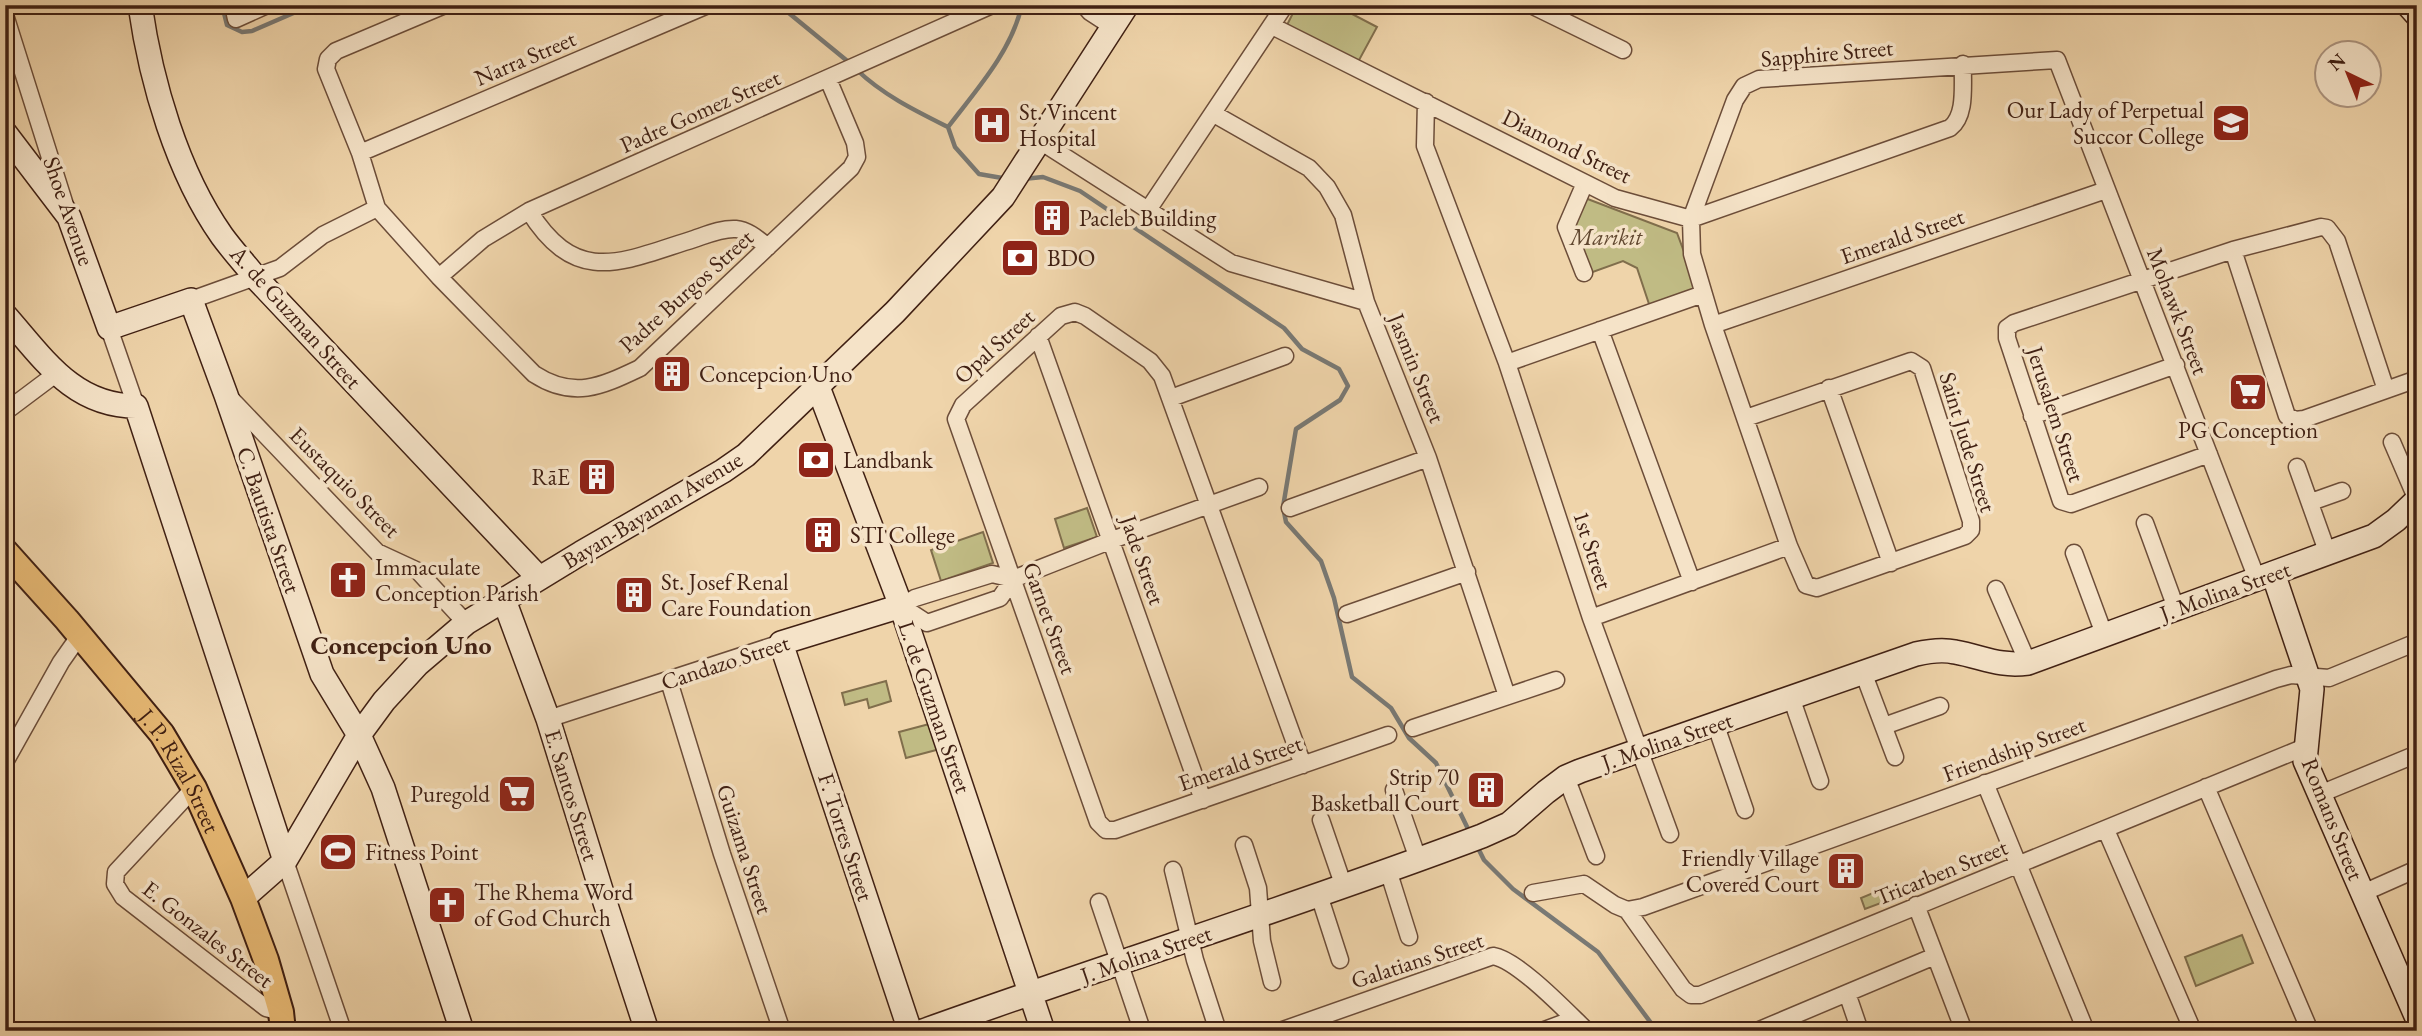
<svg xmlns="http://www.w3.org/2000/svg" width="2422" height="1036" viewBox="0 0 2422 1036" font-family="'EB Garamond',serif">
<rect width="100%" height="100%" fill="#efd4aa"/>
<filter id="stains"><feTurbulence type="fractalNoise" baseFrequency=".00286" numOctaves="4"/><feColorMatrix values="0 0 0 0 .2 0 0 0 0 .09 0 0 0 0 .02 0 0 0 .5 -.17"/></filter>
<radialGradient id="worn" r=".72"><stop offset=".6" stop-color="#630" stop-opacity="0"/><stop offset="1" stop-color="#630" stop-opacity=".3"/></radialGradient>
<!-- green -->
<path fill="#c0bb84" stroke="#806e4c" stroke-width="2" d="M1297 5H1335L1377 27 1358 62 1287 25Z
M1585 198 1677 233 1699 292 1651 310 1637 268 1623 261 1590 273 1573 226Z
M1087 508 1097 537 1064 548 1055 519Z
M983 532 993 563 941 581 931 550Z
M886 681 891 701 869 708 867 699 845 705 842 693Z
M933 723 940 749 906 758 899 732Z
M1885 888 1889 900 1865 909 1861 898Z
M2242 935 2253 963 2196 986 2185 957Z"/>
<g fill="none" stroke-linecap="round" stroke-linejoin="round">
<!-- stream -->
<path stroke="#797974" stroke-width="4.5" d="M222 5 227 25 242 32 252 31 312 5
M779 5 851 64
M857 70C883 95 916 111 948 127
M1008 179 979 174 955 147 948 127C977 89 1011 52 1022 5
M1023 179 1043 177 1080 191 1284 328 1302 349 1339 369 1348 386 1340 400 1296 429 1283 507 1286 522 1321 561 1334 598 1352 677 1391 708 1409 738 1436 763 1470 833
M1476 844 1484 860 1513 889 1598 952 1657 1031"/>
<defs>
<path id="street" d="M233 5 236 19 267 5
M445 5 336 51 328 59 326 69 360 153 377 208 439 277 534 374C574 400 602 386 640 368L851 168 857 157 855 143 828 79
M1084 5 1090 12 1113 27
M1531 5 1623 50
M5 15 65 205
M1272 26 1615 198 1691 219 1950 128C1967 115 1962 84 1963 64
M1426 102 1425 146 1507 363 1591 618 1670 834
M1214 114 1309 168 1327 187 1343 215 1366 302 1428 458 1507 696
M1040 141 1231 263 1366 302
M360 153 708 5
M1148 210 1285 5
M529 211C577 288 623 261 694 239 706 235 722 228 736 229 748 230 759 240 768 247
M2233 250 2287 416 2295 420 2304 419 2417 379
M1584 273 1566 227 1585 183
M439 277 483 239 529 211 992 5
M191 300 280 268 323 235 377 208
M1713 325 2106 190
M109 328 136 406
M1600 330 1692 582
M1038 336 1203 800
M1507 363 1703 294
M1829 388 1891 563
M1171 398 1285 356
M232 400 377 552 418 571 466 623
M5 412 57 373
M2032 416 2176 365
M1746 418 1911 361 1922 368 1971 521V530L1965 536 1817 588 1806 585 1789 546 1713 325 1692 254 1691 219 1735 100 1744 86 1759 79 2057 60 2257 579
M2392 442 2417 500
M2209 454 2071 504 2061 501 2007 338V328L2014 323 2233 250 2321 227 2327 228 2337 241 2386 390
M2297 467 2328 554
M2311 502 2342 491
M1290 508 1428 458
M2145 523 2176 608
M2074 553 2104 634
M1013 579 992 574 915 598 901 606 927 623 1000 598 1013 579 1112 540 1259 487
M1996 589 2028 663
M1347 614 1467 572
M1591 618 1789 546
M1863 672 1895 757
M669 681 722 854 782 1031
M1791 697 1820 781
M548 719 781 643
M1715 723 1745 810
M1884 726 1940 706
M1413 728 1556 680
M5 762 61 662 80 635
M1303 765 1162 376 1150 361 1085 316 1075 312 1061 316 963 405 956 419 1098 822 1106 830H1115L1388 735
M1566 777 1596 856
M1985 783 2086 1031
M2206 787 2310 1031
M194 788 116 872 115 884 123 897 266 1008 281 1012
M1394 790 1418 859
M2320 794 2417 754
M1321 820 1344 887
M2106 830 2193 1031
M1244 845 1258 888 1262 941 1272 982
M285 861 343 1031
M1173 870 1195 960 1218 1031
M1388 870 1409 937
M1533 893 1584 884 1615 905 1627 910
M2363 893 2417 869
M1319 895 1340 960
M1099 902 1141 1027
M1916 905 1964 1031
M1627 910 1643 907 2276 679 2291 675 2329 678 2417 642
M1627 910 1683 989 1691 995H1700L2305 747
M1847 993 1860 1031
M1280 1031 1493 956C1518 960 1567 1012 1587 1031
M1542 1031 1574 1019
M1757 1031 1935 956"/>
<path id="secondary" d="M140 5C151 82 177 172 222 236 233 251 245 264 256 278L539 578
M2408 5 2417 15
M5 133 69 217 109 328 191 300 226 395 322 674 359 735 383 788 462 1031
M5 315C43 358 73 406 136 406L285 861
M818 387 901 606 1043 1031
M2273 573 2312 689 2305 761 2417 1018
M504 600 548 719 602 893 647 1031
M901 606 781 643 910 1031
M243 898 285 861 359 735 384 701 418 664 466 623 581 553 723 471 746 455 895 312 1003 197 1127 5
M923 1031C1109 964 1297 906 1482 836L1509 824 1546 792 1566 777 1580 771 1916 654C1929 651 1942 649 1955 652 1983 657 1999 667 2028 663L2374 536 2396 520 2417 500"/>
<g id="primary">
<path id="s1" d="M5 551 67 620 162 734 194 788 243 898 266 960 281 1012 283 1031"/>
</g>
</defs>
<!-- street casing -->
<use href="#street" stroke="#6c4d39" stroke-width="19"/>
<!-- secondary casing -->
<use href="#secondary" stroke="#402013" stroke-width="26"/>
<!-- primary casing -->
<use href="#primary" stroke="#402013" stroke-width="28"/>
<!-- street -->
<use href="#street" stroke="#f5e3c8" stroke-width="16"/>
<!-- secondary -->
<use href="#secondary" stroke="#f5e3c8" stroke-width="23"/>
<!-- primary -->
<use href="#primary" stroke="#e8ba75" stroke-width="24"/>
</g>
<!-- icons -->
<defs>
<symbol id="university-square" viewBox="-11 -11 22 22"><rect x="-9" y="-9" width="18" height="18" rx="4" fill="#8f2418" stroke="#f5e3c8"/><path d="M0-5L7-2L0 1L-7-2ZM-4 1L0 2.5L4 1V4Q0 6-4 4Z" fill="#fff"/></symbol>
<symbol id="hospital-square" viewBox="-11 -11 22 22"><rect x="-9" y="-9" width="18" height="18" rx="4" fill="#8f2418" stroke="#f5e3c8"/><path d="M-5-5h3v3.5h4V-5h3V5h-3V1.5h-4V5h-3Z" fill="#fff"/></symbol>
<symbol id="building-square" viewBox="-11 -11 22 22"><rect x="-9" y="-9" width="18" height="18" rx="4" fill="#8f2418" stroke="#f5e3c8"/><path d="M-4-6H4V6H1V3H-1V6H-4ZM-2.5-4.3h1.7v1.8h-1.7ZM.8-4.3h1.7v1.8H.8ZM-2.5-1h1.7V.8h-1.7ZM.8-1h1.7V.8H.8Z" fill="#fff"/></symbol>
<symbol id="bank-square" viewBox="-11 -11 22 22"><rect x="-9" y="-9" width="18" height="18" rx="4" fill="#8f2418" stroke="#f5e3c8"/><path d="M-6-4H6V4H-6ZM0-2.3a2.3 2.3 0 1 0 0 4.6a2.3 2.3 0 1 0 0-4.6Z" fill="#fff"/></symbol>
<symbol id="supermarket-square" viewBox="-11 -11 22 22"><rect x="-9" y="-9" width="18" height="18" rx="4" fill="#8f2418" stroke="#f5e3c8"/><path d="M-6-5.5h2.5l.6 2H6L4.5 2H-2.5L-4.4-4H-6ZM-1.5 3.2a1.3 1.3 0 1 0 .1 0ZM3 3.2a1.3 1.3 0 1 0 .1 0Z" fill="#fff"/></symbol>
<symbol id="church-square" viewBox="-11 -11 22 22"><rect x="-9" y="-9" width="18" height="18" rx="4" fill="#8f2418" stroke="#f5e3c8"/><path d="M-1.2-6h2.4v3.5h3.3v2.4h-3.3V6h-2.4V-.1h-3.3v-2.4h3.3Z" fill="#fff"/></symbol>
<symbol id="stadium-square" viewBox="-11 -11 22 22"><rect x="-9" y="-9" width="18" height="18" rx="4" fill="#8f2418" stroke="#f5e3c8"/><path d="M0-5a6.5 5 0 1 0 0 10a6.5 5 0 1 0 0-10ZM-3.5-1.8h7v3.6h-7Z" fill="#fff"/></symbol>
</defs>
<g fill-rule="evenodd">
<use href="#university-square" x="2209" y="101" width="44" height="44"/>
<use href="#hospital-square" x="970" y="103" width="44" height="44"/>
<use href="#building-square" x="1030" y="196" width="44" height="44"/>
<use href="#bank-square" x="998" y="236" width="44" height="44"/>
<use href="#building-square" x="650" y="352" width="44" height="44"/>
<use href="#supermarket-square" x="2226" y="370" width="44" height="44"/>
<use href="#bank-square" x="794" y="438" width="44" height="44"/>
<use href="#building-square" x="575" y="455" width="44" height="44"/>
<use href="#building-square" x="801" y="513" width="44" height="44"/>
<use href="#church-square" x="326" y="558" width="44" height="44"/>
<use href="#building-square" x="612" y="573" width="44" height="44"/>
<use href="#building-square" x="1464" y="768" width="44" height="44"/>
<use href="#supermarket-square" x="495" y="772" width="44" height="44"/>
<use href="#stadium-square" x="316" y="830" width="44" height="44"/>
<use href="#building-square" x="1824" y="849" width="44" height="44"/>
<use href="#church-square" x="425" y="883" width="44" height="44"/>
</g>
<g text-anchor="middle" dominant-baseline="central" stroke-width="7" stroke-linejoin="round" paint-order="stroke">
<!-- street labels -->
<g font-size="23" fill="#402013" stroke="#f5e3c8">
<text transform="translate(1827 53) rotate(-5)">Sapphire Street</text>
<text transform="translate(525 58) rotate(-23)">Narra Street</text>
<text transform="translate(700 111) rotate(-24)">Padre Gomez Street</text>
<text transform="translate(1567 146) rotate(26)">Diamond Street</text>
<text transform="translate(69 211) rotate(71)">Shoe Avenue</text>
<text transform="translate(1902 236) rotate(-19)">Emerald Street</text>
<text transform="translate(686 291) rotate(-42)">Padre Burgos Street</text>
<text transform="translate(2178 311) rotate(69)">Mohawk Street</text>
<text transform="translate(296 317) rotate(48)">A. de Guzman Street</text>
<text transform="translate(994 346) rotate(-42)">Opal Street</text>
<text transform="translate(1417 368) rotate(68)">Jasmin Street</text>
<text transform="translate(2056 414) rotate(72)">Jerusalem Street</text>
<text transform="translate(1968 442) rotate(73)">Saint Jude Street</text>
<text transform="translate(345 482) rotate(45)">Eustaquio Street</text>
<text transform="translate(652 510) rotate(-31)">Bayan-Bayanan Avenue</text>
<text transform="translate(269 520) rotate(71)">C. Bautista Street</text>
<text transform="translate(1593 550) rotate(72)">1st Street</text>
<text transform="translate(1143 560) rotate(71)">Jade Street</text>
<text transform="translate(2225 591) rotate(-20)">J. Molina Street</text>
<text transform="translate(1050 618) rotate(70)">Garnet Street</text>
<text transform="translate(725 662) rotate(-18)">Candazo Street</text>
<text transform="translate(935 707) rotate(71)">L. de Guzman Street</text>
<text transform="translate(1667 741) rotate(-19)">J. Molina Street</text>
<text transform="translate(2014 749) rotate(-20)">Friendship Street</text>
<text transform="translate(1240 763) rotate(-19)">Emerald Street</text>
<text stroke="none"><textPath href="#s1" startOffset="282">J. P. Rizal Street</textPath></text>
<text transform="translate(572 795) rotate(73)">E. Santos Street</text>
<text transform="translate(2333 819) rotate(68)">Romans Street</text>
<text transform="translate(846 837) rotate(72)">F. Torres Street</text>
<text transform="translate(745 849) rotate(72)">Guizama Street</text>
<text transform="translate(1941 872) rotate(-22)">Tricarben Street</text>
<text transform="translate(208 934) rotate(38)">E. Gonzales Street</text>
<text transform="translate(1146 954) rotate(-19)">J. Molina Street</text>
<text transform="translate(1417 960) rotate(-18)">Galatians Street</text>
</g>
<!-- poi labels -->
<g font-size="23" fill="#402013" stroke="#f5e3c8" text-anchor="start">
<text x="2204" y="110" text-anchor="end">Our Lady of Perpetual<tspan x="2204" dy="26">Succor College</tspan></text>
<text x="1019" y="112">St. Vincent<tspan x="1019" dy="26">Hospital</tspan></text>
<text x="1079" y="218">Pacleb Building</text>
<text x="1047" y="258">BDO</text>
<text x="699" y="374">Concepcion Uno</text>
<text x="2248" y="430" text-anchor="middle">PG Conception</text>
<text x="843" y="460">Landbank</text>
<text x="570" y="477" text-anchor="end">RāE</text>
<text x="850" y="535">STI College</text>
<text x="375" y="567">Immaculate<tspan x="375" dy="26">Conception Parish</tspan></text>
<text x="661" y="582">St. Josef Renal<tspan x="661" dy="26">Care Foundation</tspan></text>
<text x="1459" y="777" text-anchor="end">Strip 70<tspan x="1459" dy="26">Basketball Court</tspan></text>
<text x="490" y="794" text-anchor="end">Puregold</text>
<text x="365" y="852">Fitness Point</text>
<text x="1819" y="858" text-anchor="end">Friendly Village<tspan x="1819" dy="26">Covered Court</tspan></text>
<text x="474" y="892">The Rhema Word<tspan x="474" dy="26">of God Church</tspan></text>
</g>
<!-- park labels -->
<g font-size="23" font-style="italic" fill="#60472f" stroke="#f5e3c8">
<text x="1606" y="237">Marikit</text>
</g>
<!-- quarter labels -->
<g font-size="26" font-weight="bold" fill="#402013" stroke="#f5e3c8">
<text x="401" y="645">Concepcion Uno</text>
</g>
</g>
<!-- margin -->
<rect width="2422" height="1036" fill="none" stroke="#efd4aa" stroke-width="28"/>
<rect x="7" y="7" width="2408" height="1022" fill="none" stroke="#402013" stroke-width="3.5"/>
<rect x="14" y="14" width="2394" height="1008" fill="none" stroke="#402013" stroke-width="2"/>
<!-- north arrow -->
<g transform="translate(2348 74) rotate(317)"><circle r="33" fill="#f5e3c8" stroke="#ad9580" stroke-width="2"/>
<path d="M0-5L12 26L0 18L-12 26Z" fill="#8f2418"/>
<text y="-10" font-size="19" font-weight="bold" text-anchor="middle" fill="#402013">N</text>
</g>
<rect width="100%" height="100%" filter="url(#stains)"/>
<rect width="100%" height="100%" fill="url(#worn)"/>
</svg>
